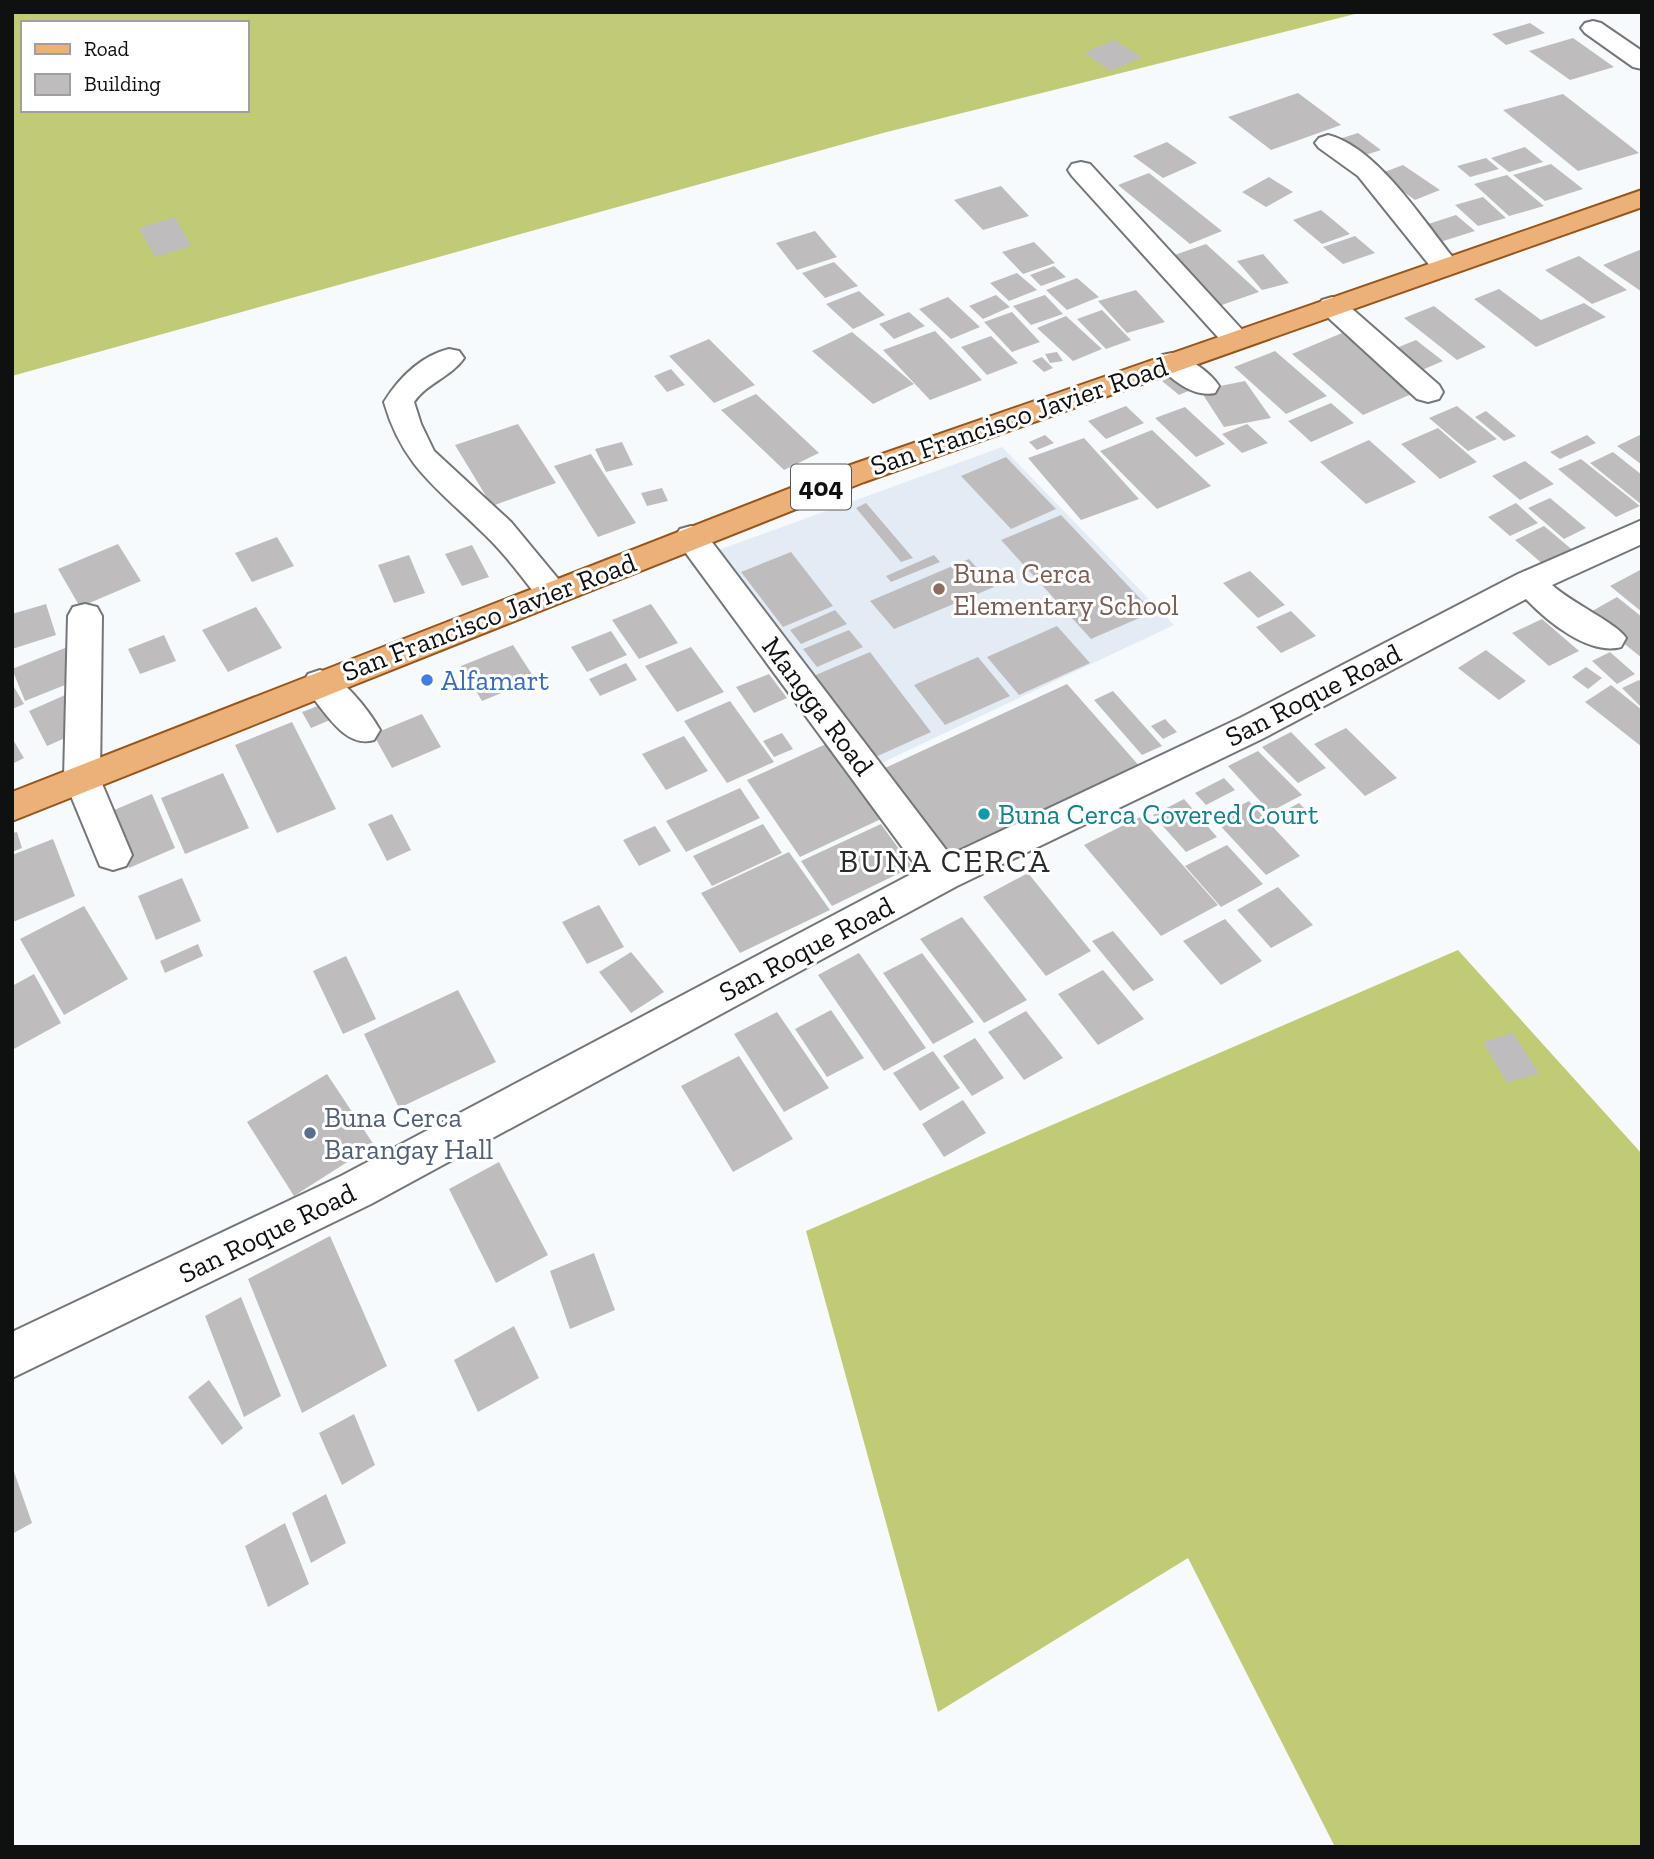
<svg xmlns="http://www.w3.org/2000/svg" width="1654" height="1859" viewBox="0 0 1654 1859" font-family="'Zilla Slab',serif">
<rect width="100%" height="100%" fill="#f7fafd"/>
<!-- built -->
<path fill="#e3ecf4" d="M1002 447 1174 625 871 768 713 552Z"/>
<!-- forest -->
<path fill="#c1cb75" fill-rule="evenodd" d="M12 12H1363L883 133 12 376ZM23 23H247V110H23Z
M1458 950 1642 1154V1847H1335L1188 1558 938 1712 806 1231Z"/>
<!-- building -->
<path fill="#bfbcbe" d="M1530 23 1545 33 1506 45 1492 34Z
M1573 38 1614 67 1570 80 1529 51Z
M1114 40 1142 57 1111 71 1084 53Z
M1298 93 1341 125 1271 150 1228 117Z
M1563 94 1639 153 1578 171 1503 110Z
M1358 133 1381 150 1359 157 1336 140Z
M1167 142 1197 163 1163 178 1133 156Z
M1525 147 1543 162 1509 172 1491 158Z
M1486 158 1499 169 1470 177 1457 166Z
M1551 164 1583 189 1545 201 1513 175Z
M1403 165 1440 190 1415 200 1379 174Z
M1149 173 1222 231 1190 244 1118 185Z
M1507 175 1544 206 1509 216 1474 184Z
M1269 177 1293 192 1266 207 1242 192Z
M1001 186 1029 216 983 230 954 200Z
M1483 197 1506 218 1478 226 1455 205Z
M1321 210 1350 234 1322 244 1293 220Z
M1456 215 1475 231 1437 243 1419 227Z
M175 217 191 246 155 257 139 228Z
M815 231 837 257 797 270 776 243Z
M1355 236 1375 253 1343 264 1323 247Z
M1034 242 1055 263 1023 274 1002 252Z
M1206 244 1259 292 1219 306 1166 258Z
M1642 249V292L1603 265Z
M1263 254 1289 283 1262 290 1237 261Z
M1579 256 1627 290 1592 304 1545 270Z
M834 262 858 286 825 298 802 273Z
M1054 266 1066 277 1041 286 1030 275Z
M1017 273 1037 290 1009 301 990 283Z
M1077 278 1099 297 1067 310 1046 290Z
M1499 289 1541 320 1584 303 1606 317 1536 347 1474 299Z
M1136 290 1165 322 1127 333 1098 301Z
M859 291 885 315 853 329 826 304Z
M996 295 1010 307 983 319 969 306Z
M1045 295 1063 314 1031 325 1013 306Z
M948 297 980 327 951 339 919 309Z
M1434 306 1486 347 1457 360 1404 318Z
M1102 310 1131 340 1106 349 1077 319Z
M909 312 925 326 894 339 879 324Z
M1012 312 1040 342 1012 352 984 322Z
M1066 316 1102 349 1073 361 1037 328Z
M935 331 982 380 930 400 883 350Z
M852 332 914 384 873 404 812 351Z
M1342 333 1414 393 1363 415 1292 354Z
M991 336 1018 363 987 375 961 347Z
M709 339 755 385 714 403 669 356Z
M1416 340 1443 361 1415 373 1389 351Z
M1275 351 1327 396 1286 414 1234 367Z
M1057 352 1063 361 1050 363 1045 354Z
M1042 357 1053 368 1044 372 1032 361Z
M671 369 685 385 667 392 654 376Z
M1177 374 1195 388 1179 395 1162 381Z
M1245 381 1271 418 1224 427 1200 390Z
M756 394 819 453 784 470 721 410Z
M1331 403 1354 423 1311 442 1288 421Z
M1126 406 1144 423 1106 439 1088 421Z
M1457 406 1497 439 1468 451 1429 418Z
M1185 407 1225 444 1196 457 1155 418Z
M1486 411 1516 436 1504 441 1475 417Z
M518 424 556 483 492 506 455 445Z
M1247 424 1268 443 1242 453 1222 434Z
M1438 428 1477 462 1440 479 1401 444Z
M1152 430 1211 486 1157 509 1100 451Z
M1642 434V465L1617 446Z
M1045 435 1054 443 1037 450 1029 442Z
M1587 435 1596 443 1560 459 1550 452Z
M1084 438 1139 499 1081 520 1028 458Z
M1369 440 1416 482 1366 504 1320 462Z
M622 442 633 465 606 472 595 449Z
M1613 452 1642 475V505L1590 463Z
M591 454 636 523 598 537 554 466Z
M1006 457 1056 509 1011 529 961 476Z
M1581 459 1640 506 1616 517 1558 469Z
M1525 461 1554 484 1520 500 1492 476Z
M662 488 668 501 647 506 641 493Z
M1550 498 1586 528 1564 539 1528 508Z
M866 503 913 558 901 562 856 508Z
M1516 503 1538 523 1510 536 1488 517Z
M1061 515 1153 612 1091 639 1001 540Z
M1544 526 1575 552 1545 566 1515 540Z
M277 537 294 566 252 582 235 553Z
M118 544 141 581 80 607 58 569Z
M472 545 489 577 462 586 445 554Z
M791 552 833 606 783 627 741 572Z
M409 555 425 593 394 603 378 565Z
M934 555 940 562 891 582 886 576Z
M969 559 994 587 894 629 870 601Z
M1642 569V612L1610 586Z
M1250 571 1285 605 1258 618 1223 583Z
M1617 597 1642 617V658L1587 614Z
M46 604 56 635 12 649V614Z
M651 604 678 643 639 659 612 620Z
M256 607 282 648 228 672 202 630Z
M835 610 847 624 801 644 790 630Z
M1291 611 1316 636 1281 653 1256 627Z
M1542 619 1579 651 1549 666 1512 633Z
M1057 626 1090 663 1019 695 987 657Z
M849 630 863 647 817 667 803 649Z
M611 631 627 655 587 672 571 647Z
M164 635 176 661 140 674 128 649Z
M80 642 95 673 25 701 12 669Z
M513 645 535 679 482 701 461 666Z
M691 647 724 692 677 712 645 666Z
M1486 650 1526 681 1499 700 1458 668Z
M870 652 931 732 871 759 811 677Z
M1610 652 1635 674 1617 684 1592 661Z
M978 657 1010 696 945 725 914 685Z
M626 663 637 680 600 696 589 679Z
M1586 667 1602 678 1588 689 1572 677Z
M769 674 787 698 754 713 736 687Z
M1639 680 1642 683 1640 706 1622 688Z
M1067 684 1142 769 955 860 885 768Z
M1611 685 1642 710V747L1585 702Z
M14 687 24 704 12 709V688Z
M1113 691 1162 746 1142 755 1094 700Z
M72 692 90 727 47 746 29 711Z
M730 701 774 762 727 783 684 721Z
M323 704 330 720 311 728 302 712Z
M422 714 441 747 392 768 373 734Z
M1165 719 1177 732 1163 739 1151 726Z
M292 722 336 809 277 833 235 745Z
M1346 728 1397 778 1365 796 1314 744Z
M1291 732 1326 768 1298 783 1262 747Z
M782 733 793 749 774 757 763 741Z
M684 736 708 771 666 790 642 754Z
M12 738 24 758 12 764Z
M826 744 881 819 800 857 747 780Z
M1258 751 1302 795 1270 812 1228 766Z
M223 773 249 828 185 854 161 798Z
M1224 778 1235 790 1206 805 1195 793Z
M740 788 760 818 686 852 666 821Z
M152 794 175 848 129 868 107 813Z
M1184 799 1217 837 1186 852 1153 815Z
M1249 801 1300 856 1266 875 1214 819Z
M1299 803 1306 810 1284 822 1277 815Z
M392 814 411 850 387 861 368 824Z
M1140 817 1218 905 1161 936 1084 845Z
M763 824 782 853 712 886 693 856Z
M881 824 912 867 832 906 801 861Z
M655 826 671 851 639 866 623 840Z
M17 832 22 848 12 852V833Z
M53 839 75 896 13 922 12 855Z
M1227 845 1263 884 1221 907 1185 866Z
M789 852 830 910 740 953 701 893Z
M1028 873 1091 951 1046 976 983 897Z
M182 878 201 921 156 940 138 896Z
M1278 887 1313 925 1271 948 1237 910Z
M599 905 624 947 587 964 562 922Z
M84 906 128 979 64 1015 20 939Z
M962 917 1027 1000 984 1023 920 939Z
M1225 919 1262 961 1221 985 1183 941Z
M1113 931 1154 980 1133 991 1092 941Z
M198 944 203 956 165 973 160 961Z
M631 952 664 992 631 1013 599 972Z
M859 953 926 1048 884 1071 818 975Z
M922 953 974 1022 933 1044 883 973Z
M346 956 376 1019 343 1034 313 971Z
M1103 970 1144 1019 1098 1045 1058 994Z
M34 974 61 1023 12 1050V986Z
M458 990 496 1062 399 1108 364 1034Z
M831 1010 864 1058 827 1077 795 1029Z
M1026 1011 1063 1058 1024 1080 988 1032Z
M777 1012 829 1088 784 1112 734 1034Z
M1513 1033 1539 1073 1507 1083 1483 1042Z
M975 1038 1004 1078 972 1096 943 1056Z
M933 1051 960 1088 920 1111 893 1073Z
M739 1056 793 1139 733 1172 681 1086Z
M327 1074 374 1145 294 1196 247 1122Z
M963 1100 986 1133 944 1157 922 1124Z
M499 1162 548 1255 496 1283 449 1189Z
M330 1236 387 1366 302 1413 248 1279Z
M594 1253 615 1310 570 1329 550 1271Z
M241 1297 281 1396 244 1417 205 1316Z
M514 1326 539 1378 478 1412 454 1360Z
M209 1380 243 1428 222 1445 188 1397Z
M354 1414 375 1465 342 1485 319 1433Z
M12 1466 32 1523 12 1534Z
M326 1494 346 1543 311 1563 292 1513Z
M285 1523 309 1584 268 1607 245 1546Z"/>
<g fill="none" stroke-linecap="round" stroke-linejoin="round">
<defs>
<path id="minor" d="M1593 21 1601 23 1642 51V69L1633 67 1585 33 1581 28 1585 23Z
M1328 135C1377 147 1424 222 1455 260L1459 266 1455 272 1445 274 1435 272 1358 176 1319 148 1315 143 1319 138Z
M1081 162 1090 164 1246 334 1250 340 1246 346 1236 349 1226 346 1072 176 1068 170 1072 164Z
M1332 297 1342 300 1439 385 1443 392 1439 399 1428 402 1417 399 1322 312 1318 306 1322 300Z
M449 349 459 351 464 358C451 377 427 383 414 402L421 424 434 451 511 522 569 592 564 600 552 604 540 600C521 576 503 551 480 530 436 487 402 465 384 402 399 378 421 356 449 349Z
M1172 353C1188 357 1210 372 1219 386L1215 393C1194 398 1169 379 1157 362L1162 355Z
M1642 520V544L1552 585C1570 602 1618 624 1626 638L1621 647C1589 656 1547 621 1526 599L1264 738 957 886 371 1204 12 1378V1332L341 1176 919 870 680 545 675 537 680 529 691 526 702 529 950 855 1240 718 1518 574Z
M85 604 97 607 102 616 100 779 132 855 126 866 113 870 100 866 64 779 68 616 73 607Z
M320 670C343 677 368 709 380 730L374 740C345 749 326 712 308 692L303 683 308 674Z"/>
<path id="major" d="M1642 190V207L864 482 12 821V792L842 468Z"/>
</defs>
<!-- minor casing -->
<use href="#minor" stroke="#747779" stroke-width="4"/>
<!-- major casing -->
<use href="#major" stroke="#96561a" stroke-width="4"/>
<!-- minor -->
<use href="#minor" fill="#fff" fill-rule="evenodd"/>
<!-- major -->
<use href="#major" fill="#ecb079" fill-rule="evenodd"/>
</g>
<!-- markers -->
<circle fill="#8d6e63" stroke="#fff" stroke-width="2.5" cx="939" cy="589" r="7"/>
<circle fill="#3f7fe0" stroke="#fff" stroke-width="2.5" cx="427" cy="680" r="7"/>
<circle fill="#0f9aa8" stroke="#fff" stroke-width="2.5" cx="984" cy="814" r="7"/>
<circle fill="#5c6f8a" stroke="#fff" stroke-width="2.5" cx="310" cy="1133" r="7"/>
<g text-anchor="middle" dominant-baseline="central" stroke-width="6" stroke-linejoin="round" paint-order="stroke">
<!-- shield labels -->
<rect fill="#fff" stroke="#575858" stroke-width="2" x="791" y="464.5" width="60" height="45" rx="5"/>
<g font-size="26" font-weight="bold" fill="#0f1010">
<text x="821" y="487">404</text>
</g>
<!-- street labels -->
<g font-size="28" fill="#0f1010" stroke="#fff">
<text transform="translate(1019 416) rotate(-19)">San Francisco Javier Road</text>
<text transform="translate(489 617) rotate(-21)">San Francisco Javier Road</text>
<text transform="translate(1313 695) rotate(-27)">San Roque Road</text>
<text transform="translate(818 706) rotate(53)">Mangga Road</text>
<text transform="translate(806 949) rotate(-28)">San Roque Road</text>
<text transform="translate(267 1233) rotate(-26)">San Roque Road</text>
</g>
<!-- education labels -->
<g font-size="28" fill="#785e54" stroke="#fff" text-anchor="start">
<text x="953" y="573">Buna Cerca<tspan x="953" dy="32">Elementary School</tspan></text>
</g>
<!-- shop labels -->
<g font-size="28" fill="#366cbe" stroke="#fff" text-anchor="start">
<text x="441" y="680">Alfamart</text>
</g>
<!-- culture labels -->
<g font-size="28" fill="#0d838f" stroke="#fff" text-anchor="start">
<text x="998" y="814">Buna Cerca Covered Court</text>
</g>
<!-- service labels -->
<g font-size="28" fill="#4e5e75" stroke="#fff" text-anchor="start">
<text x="324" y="1117">Buna Cerca<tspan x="324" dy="32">Barangay Hall</tspan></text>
</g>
<!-- quarter labels -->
<g font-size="32" letter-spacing="2" fill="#292b2d" stroke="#fff">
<text x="945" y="861">BUNA CERCA</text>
</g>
</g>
<!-- border -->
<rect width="1654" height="1859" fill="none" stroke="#0f1010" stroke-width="28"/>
<!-- legend -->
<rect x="21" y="21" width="228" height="91" fill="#ffffff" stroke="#9f9f9f" stroke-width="2"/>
<rect x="35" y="44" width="35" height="10" fill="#ecb079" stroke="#9f9f9f" stroke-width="2"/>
<text x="84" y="56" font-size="21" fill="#0f1010">Road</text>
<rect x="35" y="74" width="35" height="21" fill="#bfbcbe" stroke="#9f9f9f" stroke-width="2"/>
<text x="84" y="91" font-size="21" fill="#0f1010">Building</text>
</svg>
